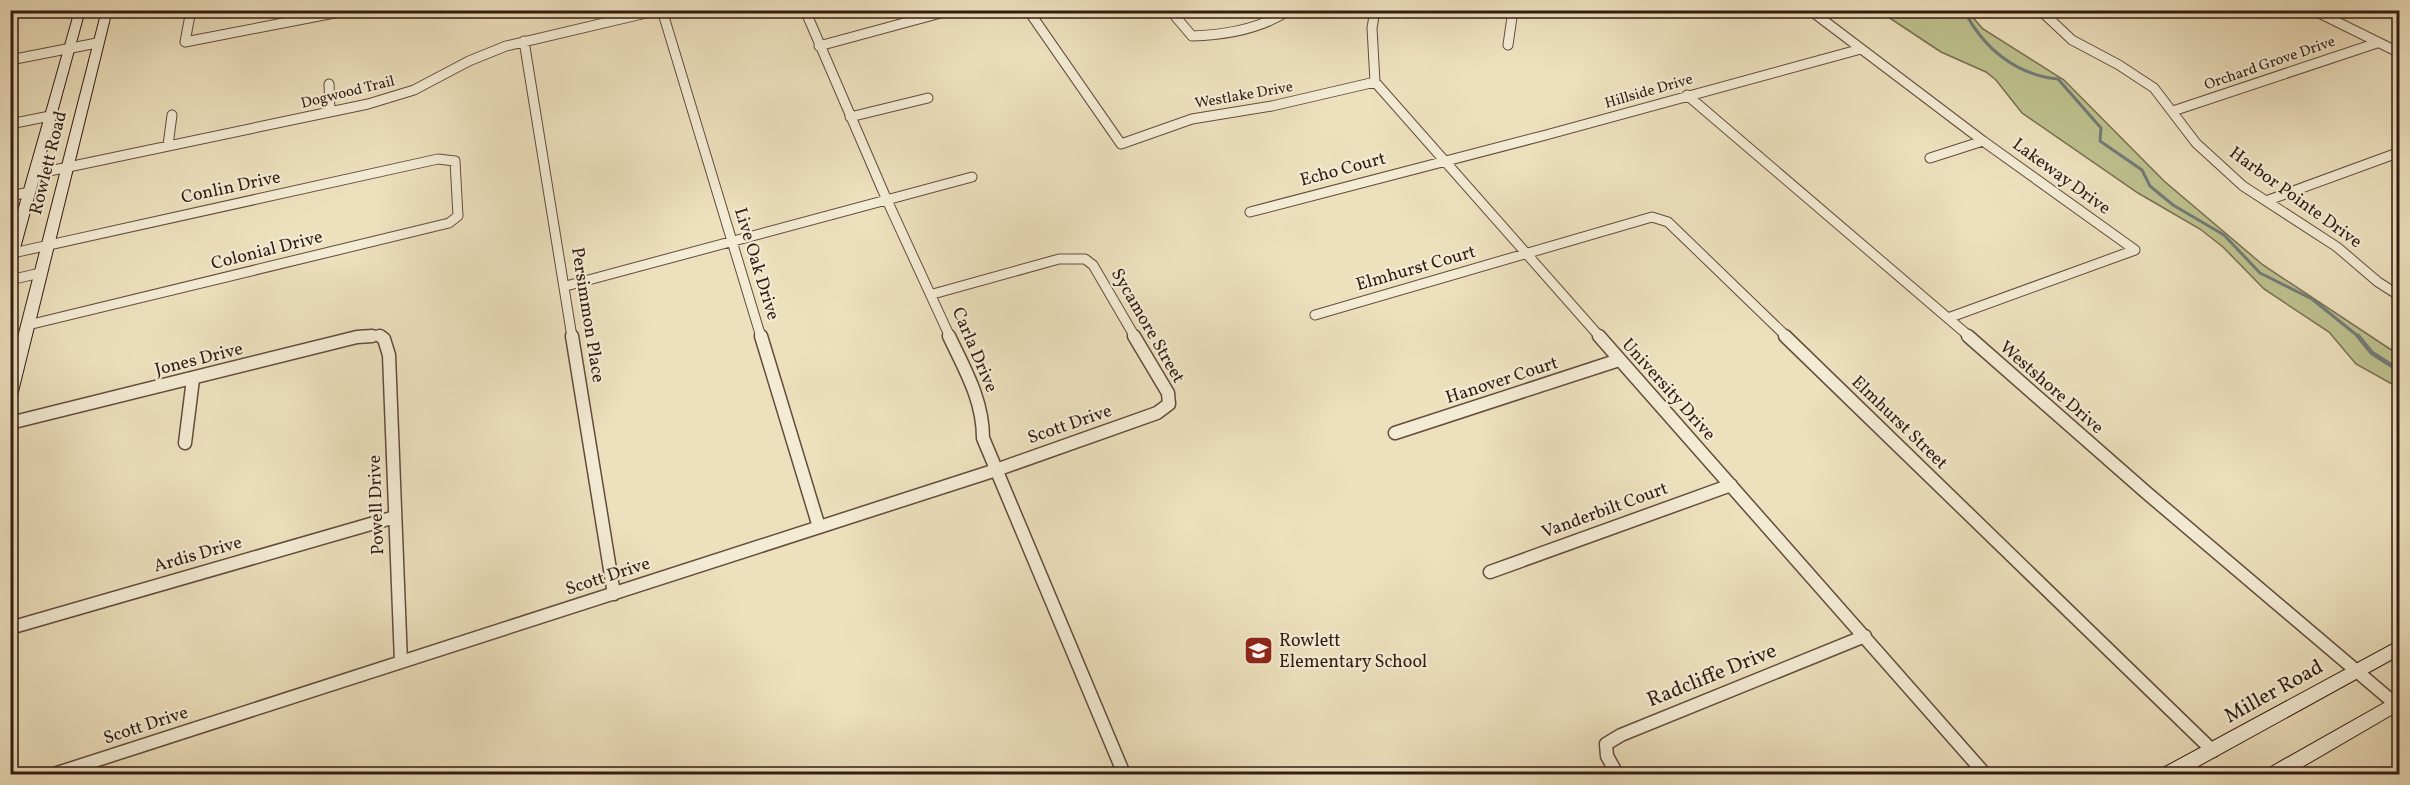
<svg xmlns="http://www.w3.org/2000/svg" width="2410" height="785" viewBox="0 0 2410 785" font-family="Vollkorn,serif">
<rect width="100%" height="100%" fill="#ede0bd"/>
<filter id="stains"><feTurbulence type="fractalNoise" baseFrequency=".00333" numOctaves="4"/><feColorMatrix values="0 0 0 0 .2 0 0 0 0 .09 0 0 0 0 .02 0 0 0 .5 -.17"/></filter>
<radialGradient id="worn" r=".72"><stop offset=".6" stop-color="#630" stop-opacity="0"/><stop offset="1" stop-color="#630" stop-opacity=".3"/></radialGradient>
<!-- green -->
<path fill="#bdc18e" stroke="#786e50" stroke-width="1.5" d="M1879 11H1967L1983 29 2064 80 2164 181 2263 265 2399 355V388L2356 364 2329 332 2264 289 2223 247 2200 229 2138 193 2022 113 1996 80 1986 72 1941 52Z"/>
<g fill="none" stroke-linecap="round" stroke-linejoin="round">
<!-- stream-far1 -->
<path stroke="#737b77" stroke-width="3" d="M1964 10C1983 48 2016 75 2058 79L2101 128 2100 141 2142 170 2150 186 2173 205 2224 235 2260 273 2312 299 2359 337"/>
<!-- stream -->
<path stroke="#737b77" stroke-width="4.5" d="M2358 336 2372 353 2400 371"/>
<defs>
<path id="minor-far1" d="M191 10 185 42 350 10
M662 10 761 337
M805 10 886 198 950 337
M1028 10 1121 144 1192 119 1272 106 1375 82
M1170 10 1192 36C1226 35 1261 29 1289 10
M1375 10 1372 28 1375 82 1600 337
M1810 10 1983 141 2135 250 1948 318
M2040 10 2072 40 2119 65 2154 88 2196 143 2243 186 2337 247 2378 282 2400 296
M2313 10 2400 53
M1650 11 1653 10
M524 41 572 337
M1508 45 1513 10
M819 46 952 10
M10 60 97 43
M329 84 330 112
M1687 95 1970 337
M2173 111 2377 43
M850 117 928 98
M10 124 50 116
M168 145 172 115
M1930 158 1983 141
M35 174 368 104 414 90 469 61 506 46 659 10
M10 196 30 192
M2266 201 2400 152
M1250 212 1546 135 1861 49
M13 253 438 159 455 161 458 216 449 223 28 325
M10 280 40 273
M566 286 972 177
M933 294 1059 259H1085L1093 265 1135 337
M1315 315 1652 217 1668 222 1787 337
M357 337 379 335 382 337"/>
<path id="minor" d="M380 336 384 339 389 355 401 662
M572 336 614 594
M761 336 819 527
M949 336C965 370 983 400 983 438L1124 774
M1599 336 1985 774
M1785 336 2213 751
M1968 336 2148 494 2399 707
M10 423 357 337 372 336
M1395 433 1619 360
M185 443 193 379
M1490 572 1731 485
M10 628 395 517
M54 774 996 470 1157 413 1169 404 1168 393 1134 336
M1617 774 1607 756 1606 744 1621 735 1865 636"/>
<path id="secondary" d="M75 10H85L16 263 10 267V239Z
M102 10H112L17 396 10 401V368Z
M2400 640V655L2184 774H2161L2163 768Z
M2400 694V710L2290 774H2267L2269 768Z"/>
</defs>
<!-- minor-far1 casing -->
<use href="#minor-far1" stroke="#624c3d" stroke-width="11"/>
<!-- minor casing -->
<use href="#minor" stroke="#624c3d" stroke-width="15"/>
<!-- secondary casing -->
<use href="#secondary" stroke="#331b12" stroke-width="2"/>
<!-- minor-far1 -->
<use href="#minor-far1" stroke="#f3ebd4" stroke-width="9"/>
<!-- minor -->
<use href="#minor" stroke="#f3ebd4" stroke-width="12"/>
<!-- secondary -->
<use href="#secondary" fill="#f3ebd4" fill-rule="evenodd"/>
</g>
<!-- icons -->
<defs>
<symbol id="school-square" viewBox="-11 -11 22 22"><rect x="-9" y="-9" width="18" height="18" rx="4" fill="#8f2418" stroke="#f3ebd4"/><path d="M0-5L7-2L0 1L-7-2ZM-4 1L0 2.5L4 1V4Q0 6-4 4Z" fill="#fff"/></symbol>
</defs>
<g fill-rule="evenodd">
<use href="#school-square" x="1242" y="634" width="33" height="33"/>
</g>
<g text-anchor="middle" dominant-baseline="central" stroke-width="4.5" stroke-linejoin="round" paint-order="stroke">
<!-- far-street labels -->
<g font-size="15" fill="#331b12" stroke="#f3ebd4">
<text transform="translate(2270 64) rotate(-19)">Orchard Grove Drive</text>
<text transform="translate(1649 92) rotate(-16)">Hillside Drive</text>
<text transform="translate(348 93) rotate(-14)">Dogwood Trail</text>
<text transform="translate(1244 96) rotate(-10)">Westlake Drive</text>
</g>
<!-- street labels -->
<g font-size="18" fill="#331b12" stroke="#f3ebd4">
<text transform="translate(49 163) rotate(-76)">Rowlett Road</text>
<text transform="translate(1343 170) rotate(-15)">Echo Court</text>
<text transform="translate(2061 177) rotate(36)">Lakeway Drive</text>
<text transform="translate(231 188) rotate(-12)">Conlin Drive</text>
<text transform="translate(2295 198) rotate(36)">Harbor Pointe Drive</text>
<text transform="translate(267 251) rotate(-14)">Colonial Drive</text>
<text transform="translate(756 264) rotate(73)">Live Oak Drive</text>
<text transform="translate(1416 269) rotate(-16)">Elmhurst Court</text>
<text transform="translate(587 315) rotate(81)">Persimmon Place</text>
<text transform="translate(1147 326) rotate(60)">Sycamore Street</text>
<text transform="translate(974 350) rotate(67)">Carla Drive</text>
<text transform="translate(199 360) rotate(-14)">Jones Drive</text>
<text transform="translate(1502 381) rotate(-18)">Hanover Court</text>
<text transform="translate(2051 388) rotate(41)">Westshore Drive</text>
<text transform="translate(1668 390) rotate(48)">University Drive</text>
<text transform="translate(1899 423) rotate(44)">Elmhurst Street</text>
<text transform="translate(1070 425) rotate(-19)">Scott Drive</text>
<text transform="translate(377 505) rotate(-92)">Powell Drive</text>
<text transform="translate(1605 511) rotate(-20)">Vanderbilt Court</text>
<text transform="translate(198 555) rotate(-16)">Ardis Drive</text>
<text transform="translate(608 577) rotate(-18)">Scott Drive</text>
<text transform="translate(146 726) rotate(-18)">Scott Drive</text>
</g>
<!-- poi labels -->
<g font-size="18" fill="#331b12" stroke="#f3ebd4" text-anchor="start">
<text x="1279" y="641">Rowlett<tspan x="1279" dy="21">Elementary School</tspan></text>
</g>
<!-- near-street labels -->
<g font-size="21" fill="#331b12" stroke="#f3ebd4">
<text transform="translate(1712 676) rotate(-22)">Radcliffe Drive</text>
<text transform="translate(2274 692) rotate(-29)">Miller Road</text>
</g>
</g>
<!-- margin -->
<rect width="2410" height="785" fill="none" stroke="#ede0bd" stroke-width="36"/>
<rect x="12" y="12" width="2386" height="761" fill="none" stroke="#331b12" stroke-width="3"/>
<rect x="18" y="18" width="2374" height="749" fill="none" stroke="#331b12" stroke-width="1.5"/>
<rect width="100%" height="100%" filter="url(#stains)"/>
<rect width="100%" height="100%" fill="url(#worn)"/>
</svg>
